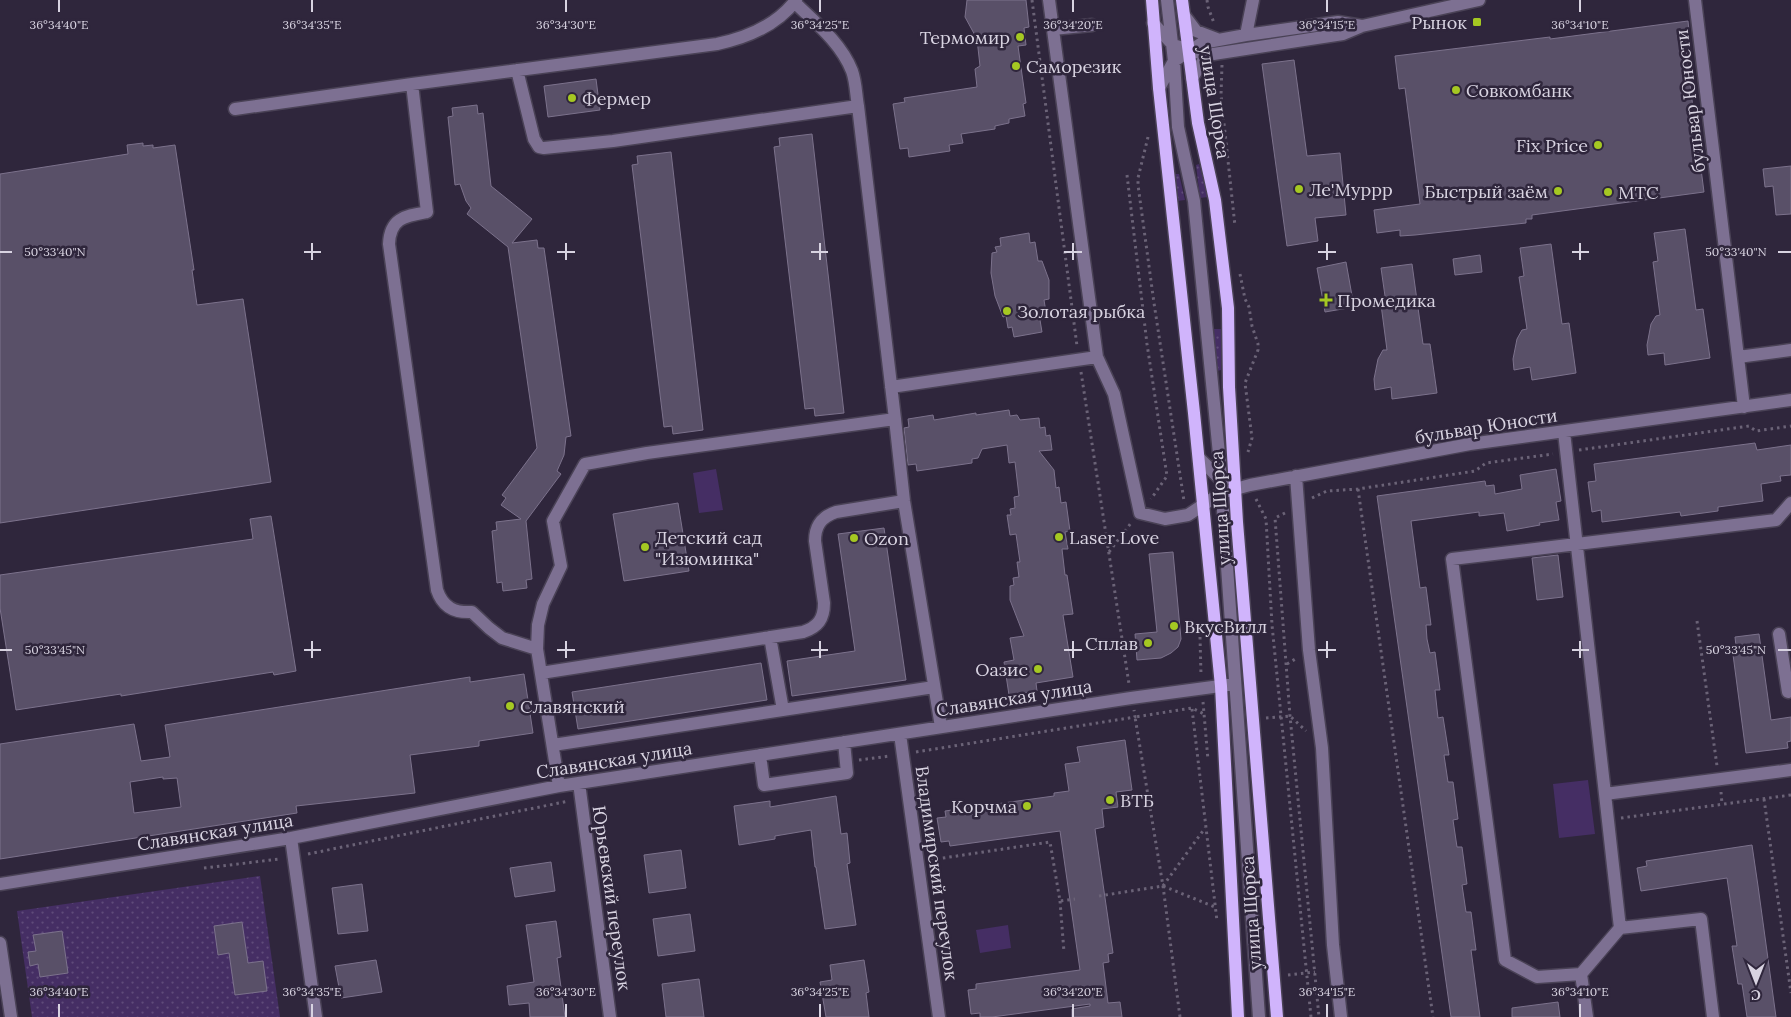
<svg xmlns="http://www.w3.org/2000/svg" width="1791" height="1017" viewBox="0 0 1791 1017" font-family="Lora,serif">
<defs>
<pattern id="grass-dots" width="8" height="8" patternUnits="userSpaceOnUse" patternTransform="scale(1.25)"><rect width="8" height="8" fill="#452e64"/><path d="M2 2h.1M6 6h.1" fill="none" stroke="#5f4b7a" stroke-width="1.8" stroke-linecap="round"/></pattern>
</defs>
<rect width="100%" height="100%" fill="#2f263c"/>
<!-- grass -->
<path fill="url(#grass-dots)" d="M1199 164 1208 197 1200 198 1196 165Z
M1175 174H1179L1185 200 1177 201Z
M1214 329H1222L1221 370 1217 371Z
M260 876 280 1017H32L17 911Z"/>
<!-- park -->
<path fill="#452e64" d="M716 469 723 510 699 513 693 473Z
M1588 780 1595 834 1559 838 1553 784Z
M1008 925 1011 948 980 953 976 930Z"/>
<!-- building -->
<path fill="#595068" stroke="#7c728c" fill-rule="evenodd" d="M967 0H1026L1029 27 1024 28 1026 45 1018 46 1026 103 1023 104 1025 116 1009 119V123L995 126V129L961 134 963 143 949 145 950 151 909 157 908 148 900 149 893 104 905 102 904 98 977 87 975 69 980 66 977 39 965 17Z
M1688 21 1690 41H1685L1687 53 1686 54 1704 192 1532 215V219H1526V223L1415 235 1400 236V230L1377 233 1374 210 1420 204 1405 88 1399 89 1395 56 1550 37V39Z
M1294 60 1307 156 1340 153 1346 215 1315 218 1318 241 1287 246 1262 64Z
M596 79 600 110 548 117 544 86Z
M477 105 478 114 483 113 491 186 532 219 512 243 537 240 538 248H544L571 436 566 437 564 455 557 471 561 474 526 521 532 579 526 580 527 588 503 591 502 582 497 583 492 531 497 530 496 522 521 519 501 505 506 498 502 495 537 448 508 247 467 214 471 208 466 201 460 184 455 185 448 117 453 116 452 108Z
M812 134 844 413 815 416 814 408 805 409 774 147 780 146 779 138Z
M143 143V146L153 145V148L175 145 194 270H192L197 305 243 299 271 482 0 523V174L128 154 127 145Z
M671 152 703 430 673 434 672 426 664 427 632 165 638 164 637 156Z
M1791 166V214L1776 215 1773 186 1765 187 1763 169Z
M1685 229 1696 310 1703 309 1710 358 1665 365 1664 353 1648 355 1647 345 1651 324 1656 316 1660 315 1653 262 1658 261 1654 233Z
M1029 233 1030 243 1035 242 1038 261H1042L1049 280V299L1044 300 1047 318 1040 320 1042 332 1014 337 1012 327 1008 328 1006 316 1003 317 995 296 991 273 992 253 997 252 995 247 1001 246 1000 238Z
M1551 244 1562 324 1569 323 1576 373 1532 380 1530 367 1514 370 1513 359 1517 339 1522 330 1527 329 1519 277 1524 276 1520 248Z
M1480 255 1482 272 1455 275 1453 259Z
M1346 262 1354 307 1325 312 1317 268Z
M1412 264 1423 344H1430L1437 393 1392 399 1391 387 1375 390 1374 379 1378 359 1383 350H1387L1380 297 1385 296 1381 268Z
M1009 410 1010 416 1017 415 1020 420 1039 418 1040 428 1045 427 1046 436 1050 435 1052 450 1039 451 1054 470 1056 488 1059 487 1061 503 1066 502 1070 531 1065 532 1068 549H1062L1065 575H1067L1073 614 1063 615 1073 677 1036 683 1037 691 1009 695 1004 662 1014 660 1010 638 1024 636 1010 600V586L1014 585 1013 578 1019 577 1017 562H1020L1016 534 1010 535 1007 515H1011L1010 509 1015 508 1014 497 1019 496 1015 462 1009 463 1007 445 982 449 978 458 972 459V463L917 471 916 464 908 465 904 428 909 427 908 419 933 415 934 420 976 413V415Z
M1755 443 1757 450 1791 445V475L1780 476 1781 481 1761 484 1763 501 1718 507V511L1681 516 1680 512 1602 522 1601 510 1592 512 1588 482 1596 481 1594 464Z
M1556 469 1561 501 1556 502 1559 520 1539 523 1540 525 1507 531 1504 513 1479 516V512L1411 521 1420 588 1426 587 1431 625H1426L1427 639 1430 653 1435 652 1440 690H1435L1438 718 1443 717 1449 755H1444L1448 782H1453L1458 819 1453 820 1457 847H1462L1467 884 1462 885 1466 912H1471L1476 950H1471L1480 1017H1451L1377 496 1485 481 1486 486 1494 485 1495 494 1522 489 1520 475Z
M678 503 689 571 624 581 613 514Z
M271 516 296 671 274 675 273 672 121 696V694L16 710 0 608V575L253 539 250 519Z
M884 528 906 680 792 696 787 661 855 651 838 534Z
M1173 552 1181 639 1178 647 1171 653 1161 658 1137 660 1135 634 1157 632 1149 554Z
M1558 555 1563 597 1537 600 1532 558Z
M1759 634 1771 720 1791 717V741L1787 742 1788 748 1746 753 1732 647 1736 646 1735 637Z
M761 663 767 700 578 729 572 692Z
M524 674 533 733 479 741V746L410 755 415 793 296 806 297 813 0 859V744L134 724 141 761 170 757 165 725 470 677V682ZM163 777V779L177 778 181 807 134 813 130 782Z
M1125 740 1132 790 1116 792 1118 807 1102 809 1104 827 1095 829 1113 953 1108 954 1109 962 1103 963 1108 1003 1120 1002 1122 1017H1072V1009L1090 1006V1004L992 1017H980V1013L971 1014 968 990 976 989V984L1080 970 1060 831 950 846 949 841 941 842 937 818 946 817 945 811 1054 796V793L1069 791 1065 764 1080 762 1077 747Z
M836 796 841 834 847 833 850 863 847 864 856 925 825 929 816 867H815L811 830 775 836V839L739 845 734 806 770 801V807Z
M1752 845 1758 886 1776 1017H1747L1742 984H1738L1732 946H1737L1727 878 1641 891 1637 868 1647 866 1646 861Z
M681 850 686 888 649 893 644 855Z
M551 862 555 891 515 897 510 868Z
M362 884 368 931 338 934 332 888Z
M690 914 695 951 658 956 653 919Z
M556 921 561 957 557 958 565 1017H530L529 1003 509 1005 507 986 534 982 526 925Z
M242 922 248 963 263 961 267 991 235 995 229 953 218 955 214 926Z
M62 931 68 973 40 977 38 964 30 966 28 952 36 951 33 935Z
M376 960 382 992 341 998 335 966Z
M864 960 869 992 866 993 869 1017H826L820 982 832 980 830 965Z
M699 979 704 1017H666L662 984Z
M1558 1002 1560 1017H1512V1008Z"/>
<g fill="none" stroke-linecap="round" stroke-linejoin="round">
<defs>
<path id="minor" d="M1049 0 1097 357 1114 394 1140 513 1165 519 1188 515 1221 493 1250 485 1470 444 1791 400
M1167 0 1174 61 1178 127 1194 201 1219 454 1259 1017
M1695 0 1744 407
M1184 15 1196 31 1217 39
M1153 23 1173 45 1207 55 1343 34 1362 26 1479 0
M1053 29 1092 25
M1246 35 1253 0
M517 70 534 139 539 147 544 148 613 141 858 106
M1192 78 1207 55
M412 84 427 212C405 216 390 218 389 244L437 590C443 608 455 613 472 612L489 628 502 638 537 649
M1159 88 1174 61 1202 43 1246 35 1338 22 1362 26
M235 109 412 84 717 44C746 38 777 25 796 0
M1738 357 1791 350
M891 387 1097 357
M895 419 904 501 941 727
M1564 432 1605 794 1791 770
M1199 458 1223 482
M1296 476 1309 650 1322 748 1333 945 1341 1017
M1779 634 1788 692 1791 691
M770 637 783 710
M541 673 803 632C818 627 824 619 824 603L815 541C815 526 821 517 836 512L904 501
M900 734 939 1017
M553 745 934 687
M760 755 764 785 847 773 844 742
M579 783 610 1017
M559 786 537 649 538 625 543 604 561 566 553 521 585 464 647 453 895 419 858 106C856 95 856 82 852 71 841 43 816 23 794 2
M291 838 316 1017
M0 884 291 838 559 786 1131 698 1235 684
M1620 928 1701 919 1713 1017
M0 943 11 1017
M1581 974 1537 977 1505 960 1452 559 1776 520 1791 503
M1587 1017 1581 974 1620 928 1605 794"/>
<path id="major" d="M1152 0 1159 88 1194 413 1221 686 1238 1017
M1182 0 1198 123 1215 200 1228 308 1229 387 1237 522 1277 1017"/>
</defs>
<!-- minor casing -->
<use href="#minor" stroke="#4a4256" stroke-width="15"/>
<!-- major casing -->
<use href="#major" stroke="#4a4256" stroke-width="15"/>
<!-- path -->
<path stroke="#6b6377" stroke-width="3" stroke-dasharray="2.5 4" stroke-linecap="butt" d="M1032 0 1077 346
M1207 0 1208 7 1214 23
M1222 65 1221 95 1235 226
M1148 137 1138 178V185L1154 303 1184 501
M1127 175 1147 344 1167 476 1151 499
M1240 274 1245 299 1249 307 1252 326 1258 344V350L1245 383 1252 438 1248 452
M1081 372 1129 684
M1579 450 1749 426 1756 431 1791 426
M1358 489 1433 1017
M1312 498 1327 491 1358 489 1475 471 1486 463 1553 454
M1256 499 1266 519 1272 625 1311 1017
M1285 513 1275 518 1290 716 1319 1017
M1109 552 1131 523
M1697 621 1717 766
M1200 637 1201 675
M1287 664 1297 658
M1203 702 1208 760
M1192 709 1217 921
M1266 718 1290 716 1306 731
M916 752 1135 717 1134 710
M859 760 890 756
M1721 792 1722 804
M1764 799 1791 993
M1621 818 1791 795
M308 854 569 801
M930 860 1050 842 1060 901 1075 899
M204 868 280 859
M1163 886 1205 828
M1099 896 1163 886 1215 907
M1060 901 1064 952
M1288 975 1315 972
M1180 1017 1163 886 1135 717 1192 708 1204 714"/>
<!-- minor -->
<use href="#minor" stroke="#7d7092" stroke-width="12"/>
<!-- major -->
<use href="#major" stroke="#d0b4fc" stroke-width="12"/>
</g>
<!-- ticks -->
<path fill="none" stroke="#d8d3e1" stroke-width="2" d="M59 0V12M312 0V12M566 0V12M820 0V12M1073 0V12M1327 0V12M1580 0V12M312 243V260M566 243V260M820 243V260M1073 243V260M1327 243V260M1580 243V260M0 252H12M304 252H321M557 252H575M811 252H828M1064 252H1082M1318 252H1336M1572 252H1589M1778 252H1791M312 641V658M566 641V658M820 641V658M1073 641V658M1327 641V658M1580 641V658M0 650H12M304 650H321M557 650H575M811 650H828M1064 650H1082M1318 650H1336M1572 650H1589M1778 650H1791M59 1004V1017M312 1004V1017M566 1004V1017M820 1004V1017M1073 1004V1017M1327 1004V1017M1580 1004V1017"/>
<!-- markers -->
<g fill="#a5c822" stroke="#2f263c" stroke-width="2">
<rect x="1472" y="17" width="10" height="10" rx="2.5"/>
<circle cx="1020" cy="37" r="5"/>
<circle cx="1016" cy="66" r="5"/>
<circle cx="1456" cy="90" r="5"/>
<circle cx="572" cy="98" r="5"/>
<circle cx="1598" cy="145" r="5"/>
<circle cx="1299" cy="189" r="5"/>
<circle cx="1558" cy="191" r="5"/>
<circle cx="1608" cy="192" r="5"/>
<path d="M1323.5 292.5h5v5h5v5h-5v5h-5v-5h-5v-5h5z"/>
<circle cx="1007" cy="311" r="5"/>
<circle cx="1059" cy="537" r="5"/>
<circle cx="854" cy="538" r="5"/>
<circle cx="645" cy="547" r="5"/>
<circle cx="1174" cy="626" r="5"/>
<circle cx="1148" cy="643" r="5"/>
<circle cx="1038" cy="669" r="5"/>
<circle cx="510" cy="706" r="5"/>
<circle cx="1110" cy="800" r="5"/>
<circle cx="1027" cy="806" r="5"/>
</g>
<g text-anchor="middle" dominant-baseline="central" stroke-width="5" stroke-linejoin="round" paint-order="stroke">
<!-- poi labels -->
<g font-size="18" fill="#d8d3e1" stroke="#2f263c" text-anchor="start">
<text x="1467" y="22" text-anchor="end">Рынок</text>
<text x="1010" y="37" text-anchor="end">Термомир</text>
<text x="1026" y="66">Саморезик</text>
<text x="1466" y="90">Совкомбанк</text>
<text x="582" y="98">Фермер</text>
<text x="1588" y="145" text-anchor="end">Fix Price</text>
<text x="1309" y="189">Ле'Муррр</text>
<text x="1548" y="191" text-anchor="end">Быстрый заём</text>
<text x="1618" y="192">МТС</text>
<text x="1337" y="300">Промедика</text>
<text x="1017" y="311">Золотая рыбка</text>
<text x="655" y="537">Детский сад<tspan x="655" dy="21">"Изюминка"</tspan></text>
<text x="1069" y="537">Laser Love</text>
<text x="864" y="538">Ozon</text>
<text x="1184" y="626">ВкусВилл</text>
<text x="1138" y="643" text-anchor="end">Сплав</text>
<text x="1028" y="669" text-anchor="end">Оазис</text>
<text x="520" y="706">Славянский</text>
<text x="1120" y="800">ВТБ</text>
<text x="1017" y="806" text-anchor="end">Корчма</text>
</g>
<!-- street labels -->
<g font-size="18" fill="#d8d3e1" stroke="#2f263c">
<text transform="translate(1690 101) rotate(-97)">бульвар Юности</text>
<text transform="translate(1215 102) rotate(81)">улица Щорса</text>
<text transform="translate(1486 426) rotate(-9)">бульвар Юности</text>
<text transform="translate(1220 508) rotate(-94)">улица Щорса</text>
<text transform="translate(1014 698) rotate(-9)">Славянская улица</text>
<text transform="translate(614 760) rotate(-9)">Славянская улица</text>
<text transform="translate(215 832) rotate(-9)">Славянская улица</text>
<text transform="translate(937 873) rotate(82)">Владимирский переулок</text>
<text transform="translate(612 898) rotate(82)">Юрьевский переулок</text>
<text transform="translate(1251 913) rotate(-94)">улица Щорса</text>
</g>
</g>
<g font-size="12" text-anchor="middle" fill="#d8d3e1" stroke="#2f263c" stroke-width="5" stroke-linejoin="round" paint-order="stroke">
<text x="59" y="29">36°34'40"E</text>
<text x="312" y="29">36°34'35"E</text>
<text x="566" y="29">36°34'30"E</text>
<text x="820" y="29">36°34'25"E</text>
<text x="1073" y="29">36°34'20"E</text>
<text x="1327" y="29">36°34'15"E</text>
<text x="1580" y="29">36°34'10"E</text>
<text x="1736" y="256">50°33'40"N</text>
<text x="55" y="256">50°33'40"N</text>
<text x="1736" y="654">50°33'45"N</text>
<text x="55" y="654">50°33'45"N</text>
<text x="59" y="996">36°34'40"E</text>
<text x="312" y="996">36°34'35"E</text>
<text x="566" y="996">36°34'30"E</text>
<text x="820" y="996">36°34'25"E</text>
<text x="1073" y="996">36°34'20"E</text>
<text x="1327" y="996">36°34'15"E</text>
<text x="1580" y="996">36°34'10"E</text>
</g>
<!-- north arrow -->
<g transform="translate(1756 982) rotate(180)" stroke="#2f263c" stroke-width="4" paint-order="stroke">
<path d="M0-4L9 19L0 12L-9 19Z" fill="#d8d3e1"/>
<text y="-8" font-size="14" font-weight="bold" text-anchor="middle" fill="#d8d3e1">С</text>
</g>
</svg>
